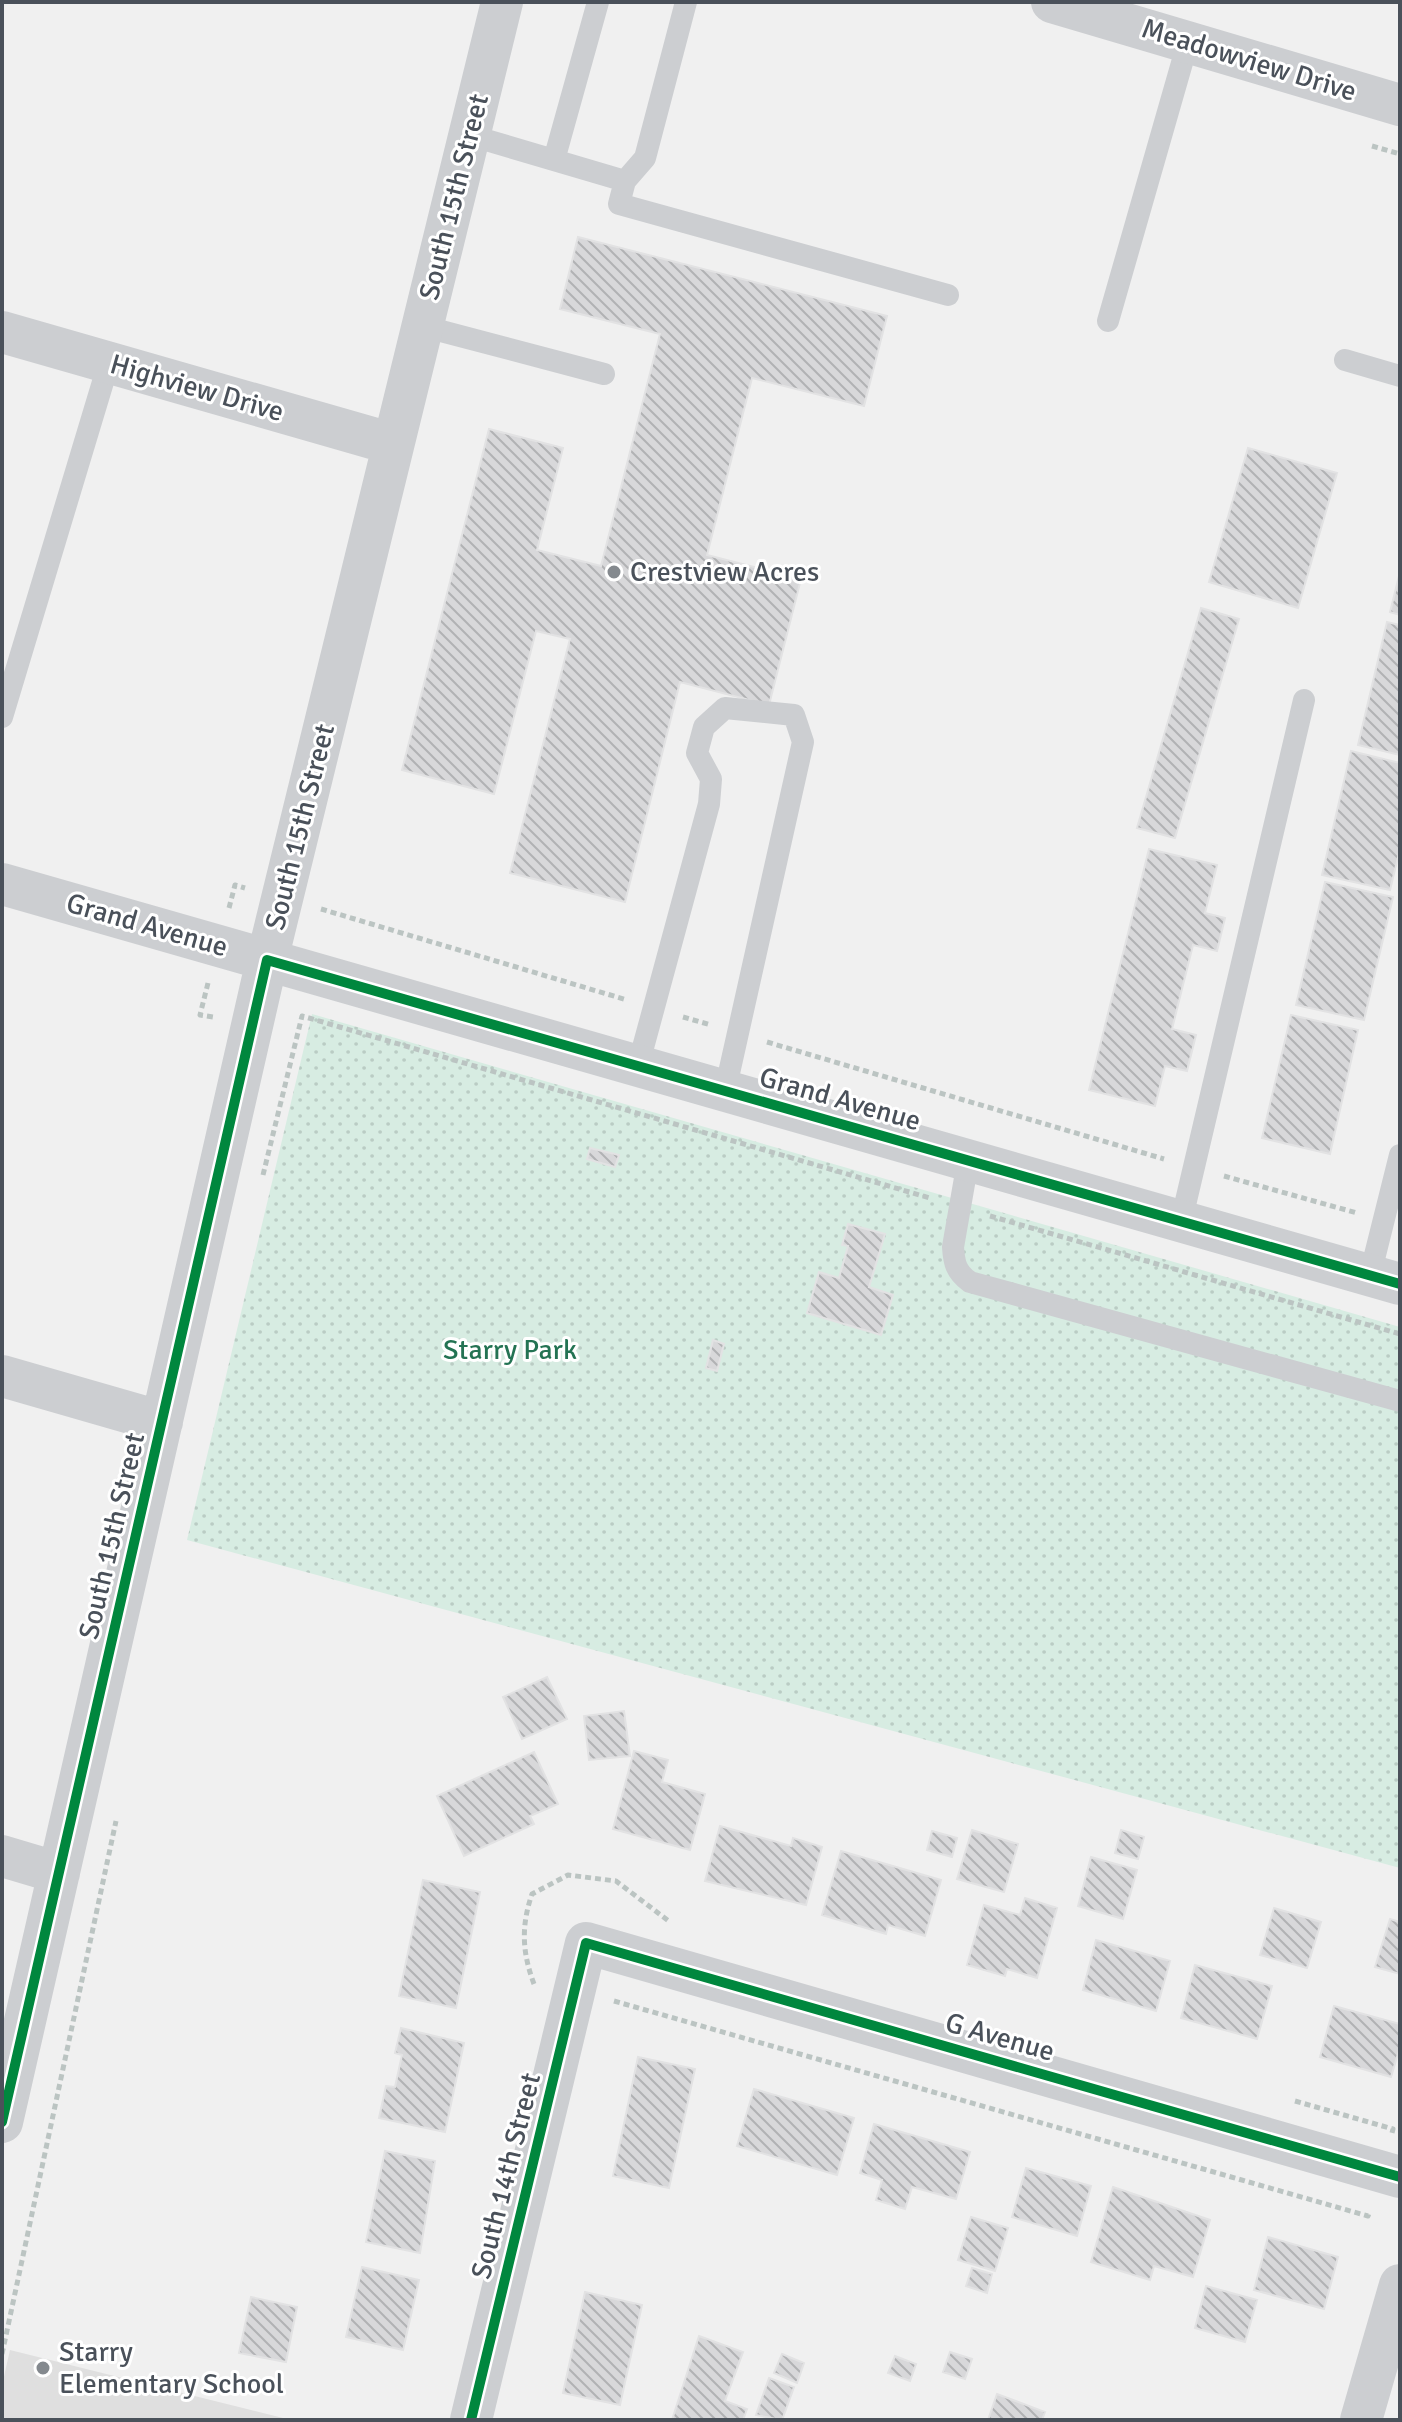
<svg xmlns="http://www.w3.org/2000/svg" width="1402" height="2422" viewBox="0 0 1402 2422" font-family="Signika,sans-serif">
<defs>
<pattern id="park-dots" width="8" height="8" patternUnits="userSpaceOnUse" patternTransform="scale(2)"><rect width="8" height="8" fill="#d7ece2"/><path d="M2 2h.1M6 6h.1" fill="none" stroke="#baccc4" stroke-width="1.8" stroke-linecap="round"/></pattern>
<pattern id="building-back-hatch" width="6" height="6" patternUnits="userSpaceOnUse" patternTransform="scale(2)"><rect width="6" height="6" fill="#d8d8da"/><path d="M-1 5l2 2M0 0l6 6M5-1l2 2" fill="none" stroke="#b1b2b4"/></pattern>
</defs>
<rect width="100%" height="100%" fill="#f0f0f0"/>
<!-- education -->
<path fill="#dfdfdf" d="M10 2350 291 2420H2V2385Z"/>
<!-- park -->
<path fill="url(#park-dots)" d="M312 1014 1400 1327V1868L187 1540Z"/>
<!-- building -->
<path fill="url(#building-back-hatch)" stroke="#e2e2e3" stroke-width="2" d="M578 237 887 316 864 406 752 378 707 555 801 579 769 705 680 682 625 902 510 873 570 639 536 631 494 794 402 770 489 429 563 448 537 550 601 566 660 334 560 309Z
M1248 448 1337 473 1298 608 1209 582Z
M1400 572V615L1390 612Z
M1201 608 1239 619 1175 838 1137 828Z
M1387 622 1400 625V755L1358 745Z
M1351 751 1400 763V849L1390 890 1322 875Z
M1149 849 1217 865 1205 913 1225 918 1217 951 1193 945 1172 1029 1196 1035 1187 1071 1165 1066 1155 1106 1089 1090Z
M1325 882 1393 897 1364 1020 1296 1005Z
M1291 1015 1358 1030 1330 1154 1262 1138Z
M590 1148 619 1155 615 1167 587 1159Z
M848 1224 885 1234 869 1287 893 1295 881 1335 807 1313 819 1272 839 1278 848 1246 842 1245Z
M713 1340 724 1344 717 1371 706 1368Z
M547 1677 567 1719 522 1739 503 1697Z
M624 1711 630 1756 589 1760 584 1716Z
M634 1751 668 1760 662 1782 705 1794 690 1850 613 1829Z
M534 1752 558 1804 530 1816 534 1824 464 1856 437 1796Z
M720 1826 791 1846 793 1838 822 1847 806 1905 705 1881Z
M972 1830 1018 1844 1004 1892 957 1879Z
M1121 1830 1144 1837 1138 1859 1115 1853Z
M932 1831 957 1838 952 1857 927 1850Z
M841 1851 941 1880 925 1936 888 1925 886 1934 822 1915Z
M1091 1857 1137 1870 1123 1919 1078 1906Z
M423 1880 480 1892 456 2008 399 1996Z
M1025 1898 1057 1908 1037 1978 1007 1969 1005 1976 967 1965 984 1905 1020 1915Z
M1274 1908 1321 1922 1307 1968 1260 1955Z
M1390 1919 1400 1922V1974L1375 1967Z
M1096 1940 1170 1961 1156 2011 1083 1990Z
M1195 1965 1272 1986 1257 2039 1181 2018Z
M1334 2006 1400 2024V2047L1391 2077 1320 2057Z
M401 2028 464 2043 445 2132 379 2118 386 2086 395 2087 402 2055 395 2053Z
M638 2057 695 2069 669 2188 613 2176Z
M754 2089 854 2118 837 2175 737 2146Z
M874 2124 970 2152 956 2199 912 2187 905 2209 876 2200 882 2180 860 2173Z
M385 2151 435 2161 420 2253 366 2242Z
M1026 2168 1091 2186 1077 2236 1012 2217Z
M1113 2187 1210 2220 1193 2277 1154 2266 1150 2280 1091 2262Z
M971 2217 1008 2228 995 2271 958 2260Z
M1268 2237 1338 2257 1324 2309 1254 2290Z
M362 2267 419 2280 403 2350 346 2337Z
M972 2268 992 2274 987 2293 966 2286Z
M1206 2286 1257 2300 1245 2342 1195 2328Z
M585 2292 642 2305 620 2405 563 2393Z
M251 2297 297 2307 286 2362 239 2353Z
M699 2336 743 2352 725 2401 747 2409 743 2420H672Z
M950 2352 972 2359 965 2379 943 2372Z
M782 2354 804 2363 797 2383 774 2373Z
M895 2356 916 2364 910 2381 888 2373Z
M769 2378 794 2387 782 2420 756 2415Z
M997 2394 1045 2412 1042 2420H988Z"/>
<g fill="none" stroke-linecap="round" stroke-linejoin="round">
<!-- path -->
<path stroke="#bbc4c2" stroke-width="5" stroke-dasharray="6 4" stroke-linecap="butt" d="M1372 146 1400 154
M229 908 235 885 245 888
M321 909 627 1000
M208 983 200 1015 213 1017
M683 1017 711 1025
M767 1042 1164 1159
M263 1175 302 1016 930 1198
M1224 1176 1357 1213
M990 1216 1400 1334
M534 1984C522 1952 521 1926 532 1894L568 1875 616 1881 670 1922
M614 2001 1368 2216 1370 2211
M1295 2101 1393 2129 1392 2133
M2 2354 116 1821"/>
<!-- lane -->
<path stroke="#ccced1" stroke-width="22" d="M469 135 625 181 619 204 948 295
M554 160 598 2
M625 181 645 158 686 2
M1108 321 1188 42
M422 326 604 374
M1345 360 1400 376
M2 717 109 362
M638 1066 709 804 711 779 697 753 704 727 725 708 794 715 803 742 725 1091
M968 1161 953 1247C954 1263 956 1272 970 1282L1400 1401
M1181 1222 1304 700
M1370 1275 1400 1155"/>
<!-- street -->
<path stroke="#ccced1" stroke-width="42" d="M1052 2 1400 105
M2 332 393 444
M2 884 1400 1284
M2 1376 162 1422
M2 1856 59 1873
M2 2122 267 960 502 2
M471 2420 586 1943 1400 2177
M1361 2420 1400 2285"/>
<defs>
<path id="cycleway" d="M2 2122 267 960 1400 1284
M471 2420 586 1943 1400 2177"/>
</defs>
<!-- cycleway casing -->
<use href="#cycleway" stroke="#fff" stroke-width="15"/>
<!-- cycleway -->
<use href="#cycleway" stroke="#00873e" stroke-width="10"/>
</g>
<!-- markers -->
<g fill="#84898e" stroke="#fff" stroke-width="3">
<circle cx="614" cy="572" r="8"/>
<circle cx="43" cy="2368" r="8"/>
</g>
<g text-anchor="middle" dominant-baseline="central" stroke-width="6" stroke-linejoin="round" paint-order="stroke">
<!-- street labels -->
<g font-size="28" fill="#4a515a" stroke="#fff">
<text transform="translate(1249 60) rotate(17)">Meadowview Drive</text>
<text transform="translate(454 197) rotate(-76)">South 15th Street</text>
<text transform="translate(197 388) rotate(16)">Highview Drive</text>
<text transform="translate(300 827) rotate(-76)">South 15th Street</text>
<text transform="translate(147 925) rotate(16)">Grand Avenue</text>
<text transform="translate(840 1099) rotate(16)">Grand Avenue</text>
<text transform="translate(112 1536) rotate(-77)">South 15th Street</text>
<text transform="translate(1000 2037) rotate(16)">G Avenue</text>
<text transform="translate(506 2176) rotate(-76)">South 14th Street</text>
</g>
<!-- poi labels -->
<g font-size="28" fill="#4a515a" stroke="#fff" text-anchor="start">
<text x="630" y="572">Crestview Acres</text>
<text x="59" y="2352">Starry<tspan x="59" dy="32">Elementary School</tspan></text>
</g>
<!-- park labels -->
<g font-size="28" fill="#237353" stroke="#fff">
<text x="510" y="1350">Starry Park</text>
</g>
</g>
<!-- border -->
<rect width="1402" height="2422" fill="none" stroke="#4a515a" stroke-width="8"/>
</svg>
